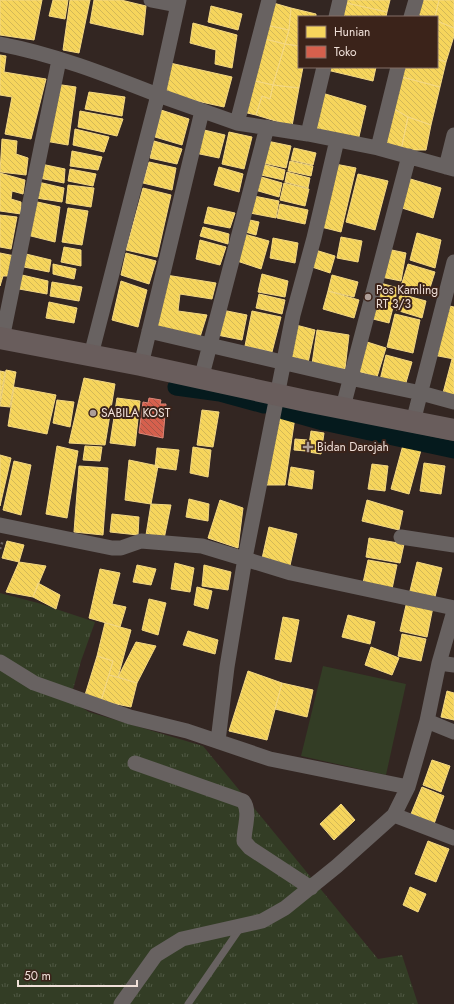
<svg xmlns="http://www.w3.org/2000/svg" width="454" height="1004" viewBox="0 0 454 1004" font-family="Jost,sans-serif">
<defs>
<pattern id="park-tufts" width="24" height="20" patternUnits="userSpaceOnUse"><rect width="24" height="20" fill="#333d25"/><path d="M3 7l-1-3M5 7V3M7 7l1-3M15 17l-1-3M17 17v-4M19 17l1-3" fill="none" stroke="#515944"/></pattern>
<pattern id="homes-back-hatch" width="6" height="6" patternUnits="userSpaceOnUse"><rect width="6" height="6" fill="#f6d55c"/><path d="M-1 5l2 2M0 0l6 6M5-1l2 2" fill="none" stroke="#d3b857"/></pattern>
<pattern id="shops-back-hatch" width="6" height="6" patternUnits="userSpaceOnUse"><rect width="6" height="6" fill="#d6604d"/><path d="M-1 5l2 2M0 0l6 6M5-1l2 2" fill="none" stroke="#a45649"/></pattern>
</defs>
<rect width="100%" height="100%" fill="#332622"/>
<!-- park -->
<path fill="url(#park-tufts)" d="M0 593 38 603 95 622 81 661 70 700 89 712 203 746 378 959 402 955 418 1004H0Z"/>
<!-- pitch -->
<path fill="#333d25" d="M323 666 406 684 386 775 301 756Z"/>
<!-- homes -->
<path fill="url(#homes-back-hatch)" stroke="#f4d882" d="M0 0H42L34 40 0 35Z
M53 0H68L65 19 49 16Z
M70 0H90L79 53 63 50Z
M94 0H121L146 6 143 35 90 23Z
M343 0H390L387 12 342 2Z
M417 0H439L435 17H425L414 13Z
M439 0H454V28L437 21V17H435Z
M270 2 291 8 289 30 266 25Z
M342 2 387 12 386 17H339Z
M211 6 242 14 238 30 208 22Z
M291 8 316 14V17H299V46L285 44 289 30Z
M437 21 454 28V36L446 62 437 59Z
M193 23 237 35 232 68 215 64 216 50 190 43Z
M266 25 289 30 285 44 261 38Z
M261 38 285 44 273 85 251 80Z
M285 44 299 46V67H303L299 88 273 85Z
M0 55 6 56 4 72 46 79 31 139 5 134 12 97 0 95Z
M437 59 446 62 440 87 398 76 400 67H437Z
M170 63 232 77 224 107 165 94Z
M328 67H376L373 81 327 70Z
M398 76 440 87 431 125 408 117 391 107Z
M251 80 273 85 270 99 262 96 256 115 243 112Z
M55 84 76 87 68 145 45 141Z
M273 85 299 88 292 126 256 115 262 96 270 99Z
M89 92 125 97 122 116 85 109Z
M322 93 366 106 358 141 314 128Z
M391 107 408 117 401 150 381 143Z
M161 110 189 119 182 145 155 137Z
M80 111 123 119 117 136 78 127Z
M408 117 431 125 426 150H401Z
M75 129 109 137 104 152 73 145Z
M200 129 225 135 219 158 195 153Z
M229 132 252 137 244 169 222 164Z
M2 139 17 141 16 154 28 158 26 175 0 172Z
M154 141 182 149 177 164 150 158Z
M267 141 291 146 286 168 263 163Z
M294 148 316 153 313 165 291 160Z
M72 151 102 157 98 170 70 166Z
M290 161 313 166 311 176 288 171Z
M149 162 176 168 172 190 143 183Z
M259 163 285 170 283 180 257 174Z
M41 164 65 169 64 183 39 178Z
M335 164 356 168 341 232 321 227Z
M219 167 243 174 239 192 214 185Z
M70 169 96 174 93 186 68 181Z
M287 172 310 178 308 188 285 182Z
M0 173 25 180 23 194 12 191 11 199 21 202V214L0 211Z
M358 174 388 181 375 230 346 222Z
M258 176 282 183 279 197 255 190Z
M407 178 441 188 433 218 399 207Z
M38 182 64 188 62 202 36 198Z
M284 183 309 189 305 206 280 200Z
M68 185 94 188 91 207 66 203Z
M143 188 171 195 157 257 126 250Z
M254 196 279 201 276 218 250 213Z
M33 201 60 207 55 242 27 235Z
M280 204 308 210 305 224 277 218Z
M208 207 235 213 230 228 204 223Z
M68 208 88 211 82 245 62 242Z
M0 215 17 217 11 249 0 247Z
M245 219 259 222 256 235 242 231Z
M203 227 229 234 228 244 200 236Z
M417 233 441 240 435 268 410 260Z
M244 234 269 241 261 269 237 261Z
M341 237 362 241 358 262 337 258Z
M273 238 298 243 295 263 270 258Z
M200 240 226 247 220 265 196 259Z
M64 247 81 250V266L61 262Z
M312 249 335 256 330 273 309 266Z
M387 249 406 253 401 281 381 277Z
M0 253 15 256 9 276H3L0 286Z
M126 253 156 261 149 284 121 275Z
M26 254 51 260 49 272 24 267Z
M53 264 76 269 74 279 53 274Z
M408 264 435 272 428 294 401 286Z
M262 274 288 281 285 297 258 292Z
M22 275 48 281 47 294 19 289Z
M166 275 216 283 212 299 180 294 178 311 207 315 200 337 156 327Z
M332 275 358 282 354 297 328 291Z
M121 281 147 290 138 327 112 320Z
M52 282 82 287 79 301 50 296Z
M377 282 398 288 389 323 369 318Z
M328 291 359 300 354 318 323 309Z
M259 294 285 300 282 314 256 308Z
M400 294 426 301 422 318 396 310Z
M49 302 77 308 74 323 46 318Z
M445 305 454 307V359L433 355Z
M222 310 247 315 242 340 217 335Z
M252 311 281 317 272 352 245 346Z
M395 314 420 320 413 353 387 347Z
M296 325 315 330 308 363 288 359Z
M317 330 349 335 345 369 312 364Z
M364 341 386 348 377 377 357 371Z
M386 355 412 362 405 386 380 380Z
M452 359H454V397L443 393Z
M6 370 16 372 10 407 0 406Z
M0 371 5 372 0 401Z
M84 378 115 384 105 445 69 443Z
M14 387 56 395 47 434 8 426Z
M117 398 140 401 135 446 110 443Z
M57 400 74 402 70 427 53 423Z
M202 410 219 412 213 447 197 445Z
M276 415 295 417 285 485H266Z
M311 431 324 433 321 454 308 452Z
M295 439 307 440 306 451 294 450Z
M403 445 421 450 409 494 391 489Z
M57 446 78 451 67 518 46 514Z
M85 446 102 447 100 461 83 460Z
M193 447 211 450 208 477 190 473Z
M157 448 179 450 176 470 155 467Z
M0 455 11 458 0 506Z
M129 460 158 466 151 504 125 500Z
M14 461 31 465 21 515 3 510Z
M424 463 445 466 441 494 420 491Z
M372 464 388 466 385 491 368 489Z
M79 466 108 468 103 535 74 532Z
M291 467 314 471 312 489 288 485Z
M189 499 209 504 208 521 186 517Z
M220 500 243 508 238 548 208 538Z
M367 500 403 511 399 530 362 521Z
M151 504 171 505 164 539 146 535Z
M112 514 139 517 138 535 110 532Z
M269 527 297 534 289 570 261 563Z
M369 538 404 544 400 563 366 557Z
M7 541 24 545 19 562 2 558Z
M368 560 397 565 392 589 363 583Z
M19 562 46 566 33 597 6 592Z
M417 562 442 568 434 601 409 595Z
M175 563 194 568 190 592 171 589Z
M137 565 156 569 151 585 133 582Z
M204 565 231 572 228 590 202 586Z
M100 569 120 573 112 604 126 607 120 627 89 618Z
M38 583 60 595 56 609 33 597Z
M197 587 212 591 208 609 194 605Z
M149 599 166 603 158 635 142 630Z
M407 601 433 607 427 637 400 631Z
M348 615 375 622 370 644 342 637Z
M283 617 299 620 291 662 275 659Z
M105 623 131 630 118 677 109 675 113 661 97 656Z
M188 631 218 640 215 654 183 645Z
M402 634 426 639 421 661 398 656Z
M136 642 156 646 137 683 118 677Z
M371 647 399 658 392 675 365 665Z
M97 656 113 661 101 701 85 695Z
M248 671 282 683 267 740 229 731Z
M109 675 137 683 131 707 101 701Z
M282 683 313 690 307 717 275 709Z
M447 691 454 693V720L441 717Z
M432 760 450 766 441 792 423 785Z
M422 787 444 796 434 824 411 814Z
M341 804 355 820 334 840 320 824Z
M428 841 449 849 436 882 415 874Z
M410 887 426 894 418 912 403 905Z"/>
<!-- shops -->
<path fill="url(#shops-back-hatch)" stroke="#de8677" d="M149 398 161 400 160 404H166L163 438 139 433 143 402 148 403Z"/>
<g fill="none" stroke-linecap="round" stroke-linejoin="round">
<!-- canal -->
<path stroke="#051a1d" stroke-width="17" d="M176 387 220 393 264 405
M284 411 323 422 454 450"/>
<!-- path -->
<path stroke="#6c6563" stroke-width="2.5" stroke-dasharray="2 3" stroke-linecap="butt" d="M0 549 3 540"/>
<!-- lane -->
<path stroke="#686261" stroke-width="7" d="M188 1004 241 927"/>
<!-- street -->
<path stroke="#686261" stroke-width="15" d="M151 0 177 5
M179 0 158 95 237 123 308 134 378 148 454 169
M336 17 340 0
M411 17 416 0
M0 44C54 54 107 75 158 95L91 355
M237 123 269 0
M308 134 324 67
M378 148 398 67
M446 167 454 135
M149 331 350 378 421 393 454 402
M2 339 59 60
M141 365 202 111
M201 379 267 127
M343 407 409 156
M413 422 454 262
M0 525 112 548H121L141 541 202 546 291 573 454 608
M401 537 454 545
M0 662 34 683 130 717 187 731 270 759 408 787
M439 663 454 665
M427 721 454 732
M218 741 227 667 245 558 293 315 314 238 337 140
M135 763 243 801C251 811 244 828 244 841L250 848 311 888
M394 815 454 838
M121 1004 156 955 182 939 262 921 285 908 337 866 394 815 408 787 427 721 439 663 454 611"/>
<!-- highway -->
<path stroke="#695d5c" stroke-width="22" d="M0 338 141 365 306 401 454 430"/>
</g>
<!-- markers -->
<g fill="#ae9f99" stroke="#3b231a" stroke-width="1.5">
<circle cx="368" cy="297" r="4"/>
<circle cx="93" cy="413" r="4"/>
<path d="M306 441h4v4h4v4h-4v4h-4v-4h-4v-4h4z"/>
</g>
<g text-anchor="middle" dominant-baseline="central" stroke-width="4" stroke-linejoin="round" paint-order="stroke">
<!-- poi labels -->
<g font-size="12" fill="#f0e0d9" stroke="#3b231a" text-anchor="start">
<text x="376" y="290">Pos Kamling<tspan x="376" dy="14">RT 3/3</tspan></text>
<text x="101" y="413">SABILA KOST</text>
<text x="317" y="447">Bidan Darojah</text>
</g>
</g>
<!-- legend -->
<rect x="298" y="16" width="140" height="52" fill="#3b231a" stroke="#836f66"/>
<rect x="306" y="26" width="20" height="12" fill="#f6d55c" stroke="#836f66"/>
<text x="334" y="36" font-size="12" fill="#f0e0d9">Hunian</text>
<rect x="306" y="46" width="20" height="12" fill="#d6604d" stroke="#836f66"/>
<text x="334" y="56" font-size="12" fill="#f0e0d9">Toko</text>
<!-- scale -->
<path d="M18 980v6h119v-6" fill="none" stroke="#f0e0d9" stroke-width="2"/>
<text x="24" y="980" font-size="12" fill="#f0e0d9" stroke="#3b231a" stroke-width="3" paint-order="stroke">50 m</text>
</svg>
